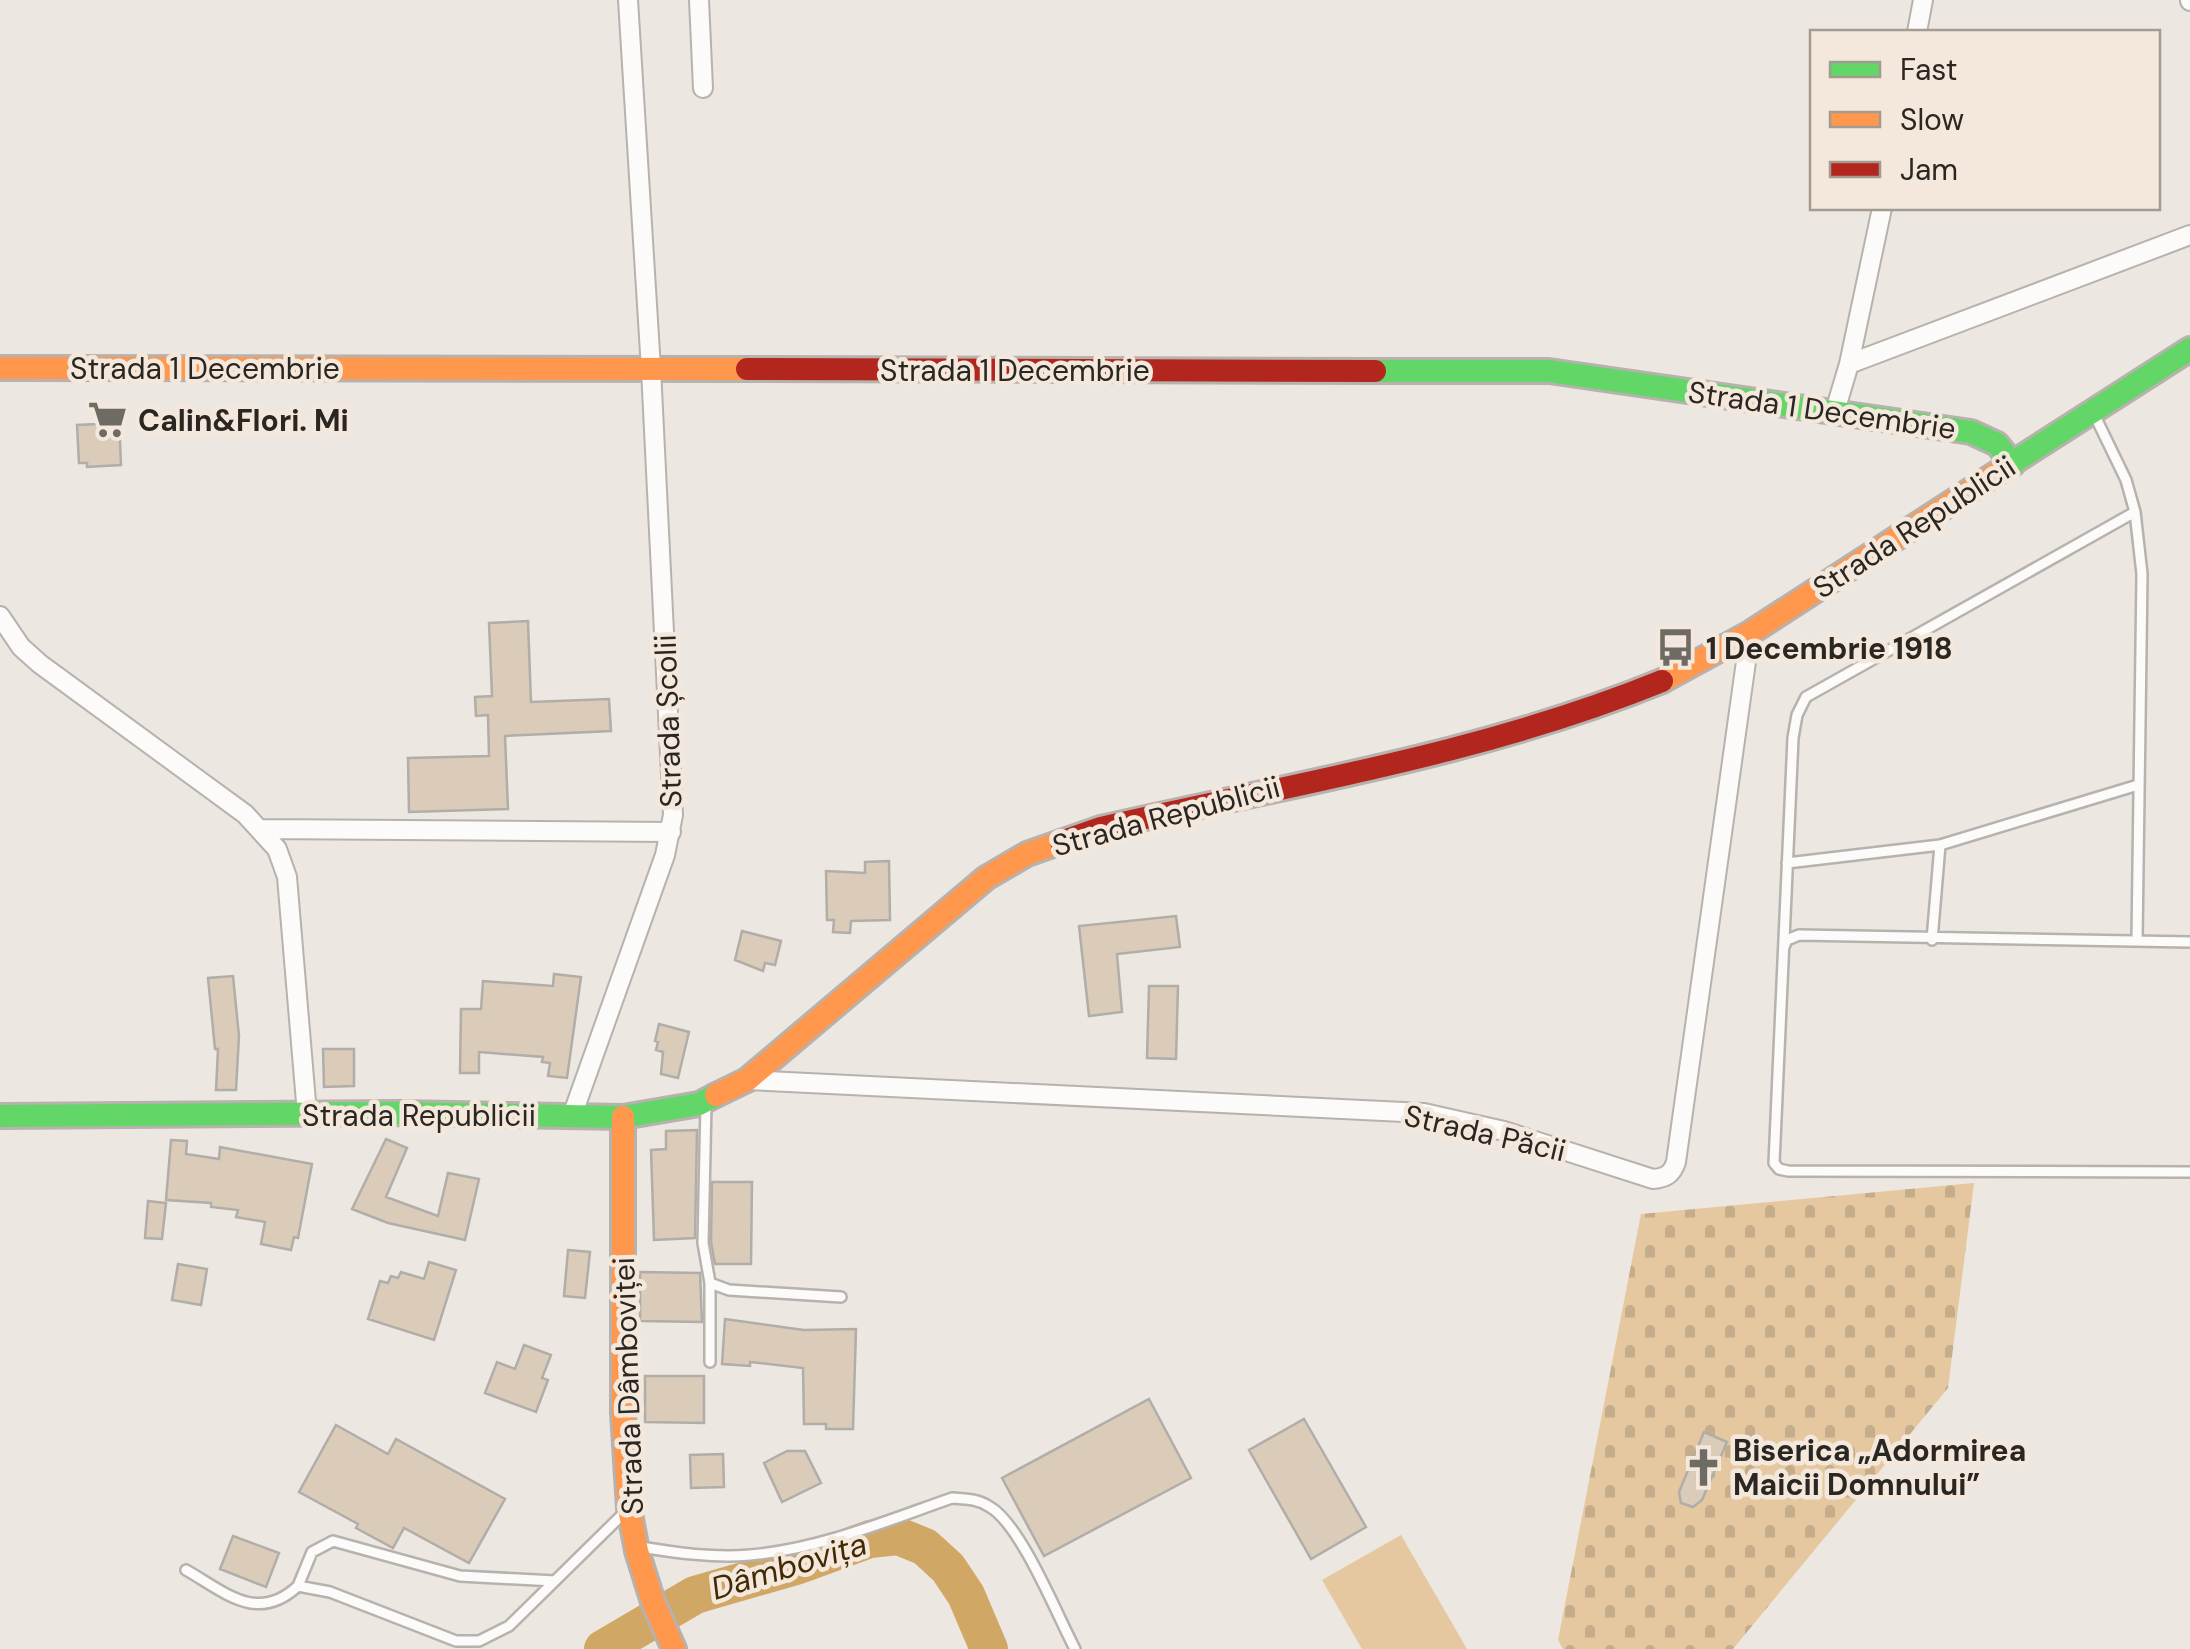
<svg xmlns="http://www.w3.org/2000/svg" width="2190" height="1649" viewBox="0 0 2190 1649" font-family="'DM Sans',sans-serif">
<defs>
<pattern id="cemetery-stones" width="16" height="16" patternUnits="userSpaceOnUse" patternTransform="scale(2.5)"><rect width="16" height="16" fill="#e6c8a0"/><path d="M2 7V4a2 2 0 0 1 4 0v3zM10 15v-3a2 2 0 0 1 4 0v3z" fill="#c5ac8a"/></pattern>
</defs>
<rect width="100%" height="100%" fill="#ede7e1"/>
<!-- cemetery -->
<path fill="url(#cemetery-stones)" d="M1974 1183 1948 1388 1733 1649H1563L1558 1640 1641 1214Z"/>
<!-- park -->
<path fill="#e6c8a0" d="M1401 1535 1467 1649H1362L1322 1580Z"/>
<g fill="none" stroke-linecap="round" stroke-linejoin="round">
<!-- river -->
<path stroke="#d0a765" stroke-width="38" d="M603 1649 695 1595 799 1565 870 1539 898 1536 925 1547 948 1568 966 1595 989 1649"/>
</g>
<!-- building -->
<path fill="#daccb8" stroke="#b1ada8" stroke-width="2.5" d="M119 417 121 465 87 467V463H79L77 425 97 424V418Z
M528 621 531 702 609 699 611 731 505 736 508 809 409 812 408 758 489 756 488 715 476 716 475 697 492 696 489 623Z
M889 861 890 920 851 921 850 933 833 932 834 920H827L826 871 865 873V862Z
M1176 916 1180 947 1117 954 1122 1012 1089 1016 1079 926Z
M742 931 781 941 775 965 765 963 763 971 735 960Z
M554 974 581 977 567 1078 548 1076 550 1063 542 1062 543 1057 479 1052V1073H460L461 1009H481L483 981 553 986Z
M233 976 239 1036 236 1090H216L218 1049H215L208 978Z
M1149 986H1178L1176 1059 1147 1058Z
M659 1024 689 1032 678 1078 661 1074 663 1052 656 1050 658 1042 655 1041Z
M323 1049H354V1086L324 1087Z
M697 1130 695 1238 654 1240 651 1150 666 1149V1131Z
M386 1139 407 1148 386 1197 438 1216 448 1173 479 1179 465 1240 388 1223 352 1209Z
M171 1140 187 1141 186 1154 219 1159 220 1147 312 1164 298 1238 294 1237 291 1250 261 1244 265 1222 236 1217 238 1210 211 1207V1203L166 1200Z
M712 1182H752L751 1264H715L711 1242Z
M148 1201 166 1203 162 1239 145 1238Z
M568 1250 590 1252 585 1298 564 1296Z
M429 1262 456 1270 434 1340 368 1319 380 1281 388 1283 391 1276 398 1278 401 1272 424 1279Z
M178 1264 207 1269 201 1305 172 1300Z
M640 1272 700 1273 702 1322 640 1321Z
M725 1319 804 1330 856 1329 853 1429H826V1424H804L803 1368 750 1362V1366L722 1364Z
M524 1345 551 1355 542 1378 548 1380 536 1412 485 1393 497 1362 515 1369Z
M645 1376H704V1423L645 1422Z
M1149 1399 1191 1478 1044 1556 1002 1478Z
M1304 1419 1366 1527 1311 1559 1249 1450Z
M336 1425 388 1454 396 1439 505 1499 469 1563 404 1528 393 1548 356 1528 358 1524 299 1492Z
M1704 1432 1727 1442 1702 1500 1693 1507 1681 1503 1679 1492Z
M787 1451H805L821 1483 782 1502 764 1463Z
M723 1454 724 1487 691 1488 690 1455Z
M233 1536 279 1553 266 1587 220 1569Z"/>
<g fill="none" stroke-linecap="round" stroke-linejoin="round">
<defs>
<path id="lane" d="M2094 414 2126 480 2135 512 2142 574 2137 940
M2135 512 1806 697 1797 715 1793 738 1774 1163 1779 1169 1788 1171 2190 1172
M1787 863 1940 845 2138 785
M1932 940 1940 845
M1784 947 1787 940 1799 935 2190 942
M706 1104 703 1243 710 1283 729 1290 841 1297
M710 1362V1283
M641 1547C677 1553 713 1558 750 1555 820 1549 886 1521 952 1498 967 1499 978 1499 990 1507 1021 1525 1057 1615 1075 1649
M186 1570C225 1592 257 1624 298 1586L330 1592 456 1641H479L509 1626 627 1510
M298 1586 312 1552 333 1541 460 1576 555 1581"/>
<path id="street" d="M699 0 703 88
M2190 0V1
M1917 32 1923 0
M1849 364 2190 235
M1835 411 1849 364 1882 208
M0 616 21 647 40 664 245 814 277 849 287 877 307 1114
M261 829 671 832
M747 1080 1424 1113 1504 1131 1653 1179C1666 1178 1672 1174 1676 1162L1750 633
M572 1116 665 855 673 815 651 369 628 0"/>
<path id="fast" d="M1375 371H1549L1971 432 1997 444 2013 464
M2003 469 2190 349
M0 1116 398 1113 623 1117 699 1104 716 1095"/>
<path id="slow" d="M0 368 747 369
M1662 681 1750 633 2003 469
M716 1095 747 1080 986 878 1027 854 1061 842
M623 1117V1413L629 1508 637 1551 653 1602 674 1649"/>
<path id="jam" d="M747 369 1375 371
M1061 842 1101 828C1288 785 1483 754 1662 681"/>
</defs>
<!-- lane casing -->
<use href="#lane" stroke="#b7b2ad" stroke-width="14"/>
<!-- street casing -->
<use href="#street" stroke="#b7b2ad" stroke-width="22"/>
<!-- fast casing -->
<use href="#fast" stroke="#b7b2ad" stroke-width="28"/>
<!-- slow casing -->
<use href="#slow" stroke="#b7b2ad" stroke-width="28"/>
<!-- jam casing -->
<use href="#jam" stroke="#b7b2ad" stroke-width="28"/>
<!-- lane -->
<use href="#lane" stroke="#fcfbfa" stroke-width="9"/>
<!-- street -->
<use href="#street" stroke="#fcfbfa" stroke-width="18"/>
<!-- fast -->
<use href="#fast" stroke="#63d668" stroke-width="22"/>
<!-- slow -->
<use href="#slow" stroke="#ff974d" stroke-width="22"/>
<!-- jam -->
<use href="#jam" stroke="#b3261e" stroke-width="22"/>
</g>
<!-- icons -->
<defs>
<symbol id="supermarket-bare" viewBox="-9 -9 18 18"><path d="M-6-5.5h2.5l.6 2H6L4.5 2H-2.5L-4.4-4H-6ZM-1.5 3.2a1.3 1.3 0 1 0 .1 0ZM3 3.2a1.3 1.3 0 1 0 .1 0Z" fill="#6e6a64" stroke="#f3e8db" stroke-width="2.5" paint-order="stroke"/></symbol>
<symbol id="bus-bare" viewBox="-9 -9 18 18"><path d="M-5-6H5V4H4V6H2V4H-2V6H-4V4H-5ZM-3.5-4V0h7V-4ZM-3.5 1.2v1.5H-2V1.2ZM2 1.2v1.5H3.5V1.2Z" fill="#6e6a64" stroke="#f3e8db" stroke-width="2.5" paint-order="stroke"/></symbol>
<symbol id="church-bare" viewBox="-9 -9 18 18"><path d="M-1.2-6h2.4v3.5h3.3v2.4h-3.3V6h-2.4V-.1h-3.3v-2.4h3.3Z" fill="#6e6a64" stroke="#f3e8db" stroke-width="2.5" paint-order="stroke"/></symbol>
</defs>
<g fill-rule="evenodd">
<use href="#supermarket-bare" x="80" y="392" width="55" height="55"/>
<use href="#bus-bare" x="1648" y="620" width="55" height="55"/>
<use href="#church-bare" x="1676" y="1440" width="55" height="55"/>
</g>
<g text-anchor="middle" dominant-baseline="central" stroke-width="9" stroke-linejoin="round" paint-order="stroke">
<!-- street labels -->
<g font-size="30" fill="#2a2621" stroke="#f3e8db">
<text x="205" y="368">Strada 1 Decembrie</text>
<text x="1015" y="370">Strada 1 Decembrie</text>
<text transform="translate(1822 410) rotate(8)">Strada 1 Decembrie</text>
<text transform="translate(1914 527) rotate(-33)">Strada Republicii</text>
<text transform="translate(668 721) rotate(-92)">Strada Școlii</text>
<text transform="translate(1166 816) rotate(-15)">Strada Republicii</text>
<text x="419" y="1115">Strada Republicii</text>
<text transform="translate(1485 1133) rotate(13)">Strada Păcii</text>
<text transform="translate(628 1386) rotate(-92)">Strada Dâmboviței</text>
</g>
<!-- poi labels -->
<g font-size="30" font-weight="bold" fill="#2a2621" stroke="#f3e8db" text-anchor="start">
<text x="138" y="420">Calin&amp;Flori. Mi</text>
<text x="1706" y="648">1 Decembrie 1918</text>
<text x="1733" y="1450">Biserica „Adormirea<tspan x="1733" dy="34">Maicii Domnului”</tspan></text>
</g>
<!-- water labels -->
<g font-size="32" font-style="italic" fill="#412a03" stroke="#f3e8db">
<text transform="translate(789 1566) rotate(-17)">Dâmbovița</text>
</g>
</g>
<!-- legend -->
<rect x="1810" y="30" width="350" height="180" fill="#f3e8db" stroke="#a39a91" stroke-width="2.5"/>
<rect x="1830" y="62" width="50" height="15" fill="#63d668" stroke="#a39a91" stroke-width="2.5"/>
<text x="1900" y="80" font-size="30" fill="#2a2621">Fast</text>
<rect x="1830" y="112" width="50" height="15" fill="#ff974d" stroke="#a39a91" stroke-width="2.5"/>
<text x="1900" y="130" font-size="30" fill="#2a2621">Slow</text>
<rect x="1830" y="162" width="50" height="15" fill="#b3261e" stroke="#a39a91" stroke-width="2.5"/>
<text x="1900" y="180" font-size="30" fill="#2a2621">Jam</text>
</svg>
